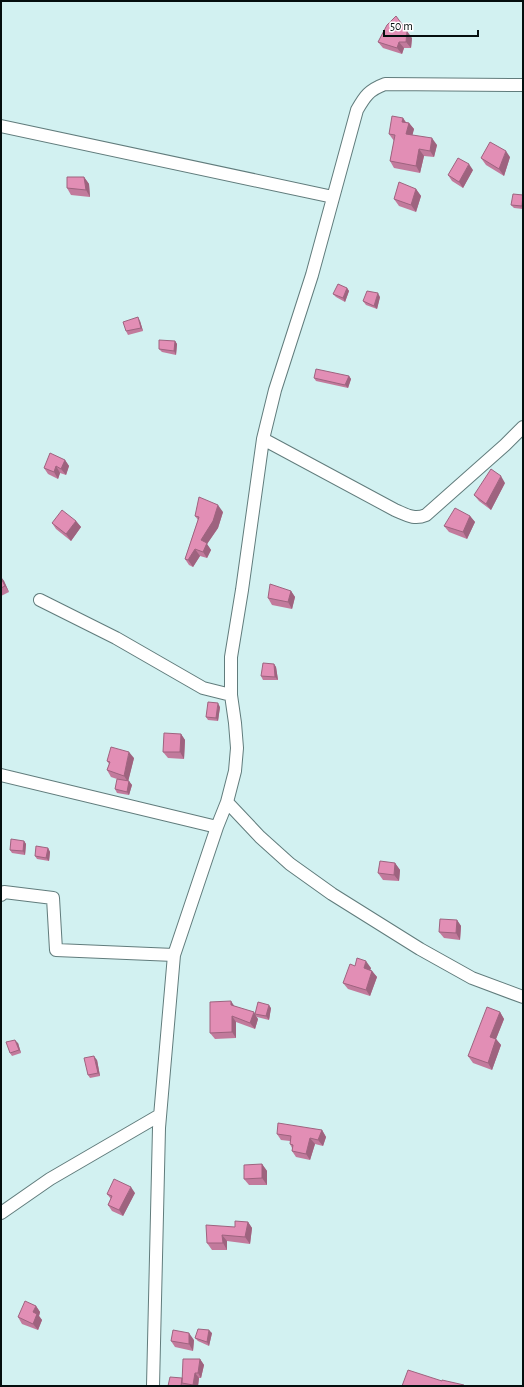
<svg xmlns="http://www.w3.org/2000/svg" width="524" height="1387" viewBox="0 0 524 1387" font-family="'Alegreya Sans',sans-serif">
<rect width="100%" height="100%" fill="#d2f1f1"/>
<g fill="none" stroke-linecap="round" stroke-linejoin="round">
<defs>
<path id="minor" d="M1 126 333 197
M263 439 395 510C407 515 414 520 426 515L505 445 523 427
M40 600 116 638 203 688 231 695
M1 775 217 827
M227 802 260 837 290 864 332 894 420 949 472 978 523 997
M1 895 4 892 53 898 56 950 174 955
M1 1213 50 1179 160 1115
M153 1386 159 1128 174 955 217 827 227 802 235 771 237 748 235 723 231 695V657L242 590 263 439 275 390 312 275 357 110C365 96 369 90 385 84L523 85"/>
</defs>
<!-- minor casing -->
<use href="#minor" stroke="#617c7c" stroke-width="14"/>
<!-- minor -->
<use href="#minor" stroke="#fff" stroke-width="12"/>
</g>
<!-- wall -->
<path fill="#c27a9c" d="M412 38 411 48H404L402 54 383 48 378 42Z
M403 118 406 122 409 123 414 129 412 135 437 145 434 157 424 156 420 173 394 168 390 161 394 141 389 134Z
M510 157 504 176 486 165 481 158Z
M473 170 463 188 452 181 448 175Z
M84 177 89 184 90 197 71 195 67 188Z
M416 189 421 196 416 212 399 206 394 199Z
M523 195V209L514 208 511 205Z
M347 288 349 291 345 302 336 297 333 294Z
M380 297 377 309 366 305 363 301Z
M140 321 143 331 128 335 126 331Z
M175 341 177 344 176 355 162 352 159 349Z
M349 376 351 379 348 388 316 381 314 378Z
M65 460 69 466 66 475 60 473 58 479 48 474 44 468Z
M505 483 491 510 479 501 474 495Z
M223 512 218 528 207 544 211 550 207 558 200 556 193 567 189 565 185 559 198 520 195 516Z
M470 516 475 522 467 539 449 532 444 526Z
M76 521 81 527 71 541 56 529 52 523Z
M1 577 4 581 9 592 1 596Z
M291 591 295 597 292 609 272 605 268 598Z
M274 664 276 667 278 680H263L261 676Z
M220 707 218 721 208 720 206 717Z
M181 734 185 740 184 759 168 758 163 752Z
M134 758 128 781 132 785 129 795 117 793 115 789 120 780 111 777 107 770 109 764 107 761Z
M24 841 26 844 25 855 12 853 10 850Z
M48 848 50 852 49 861 37 859 35 856Z
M395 863 400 870 399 881 383 880 378 873Z
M457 920 461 926 460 940 444 938 439 932Z
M355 966 371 968 370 970 372 971 377 977 370 996 348 989 343 983Z
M235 1006 258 1019 255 1029 236 1022V1038L215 1039 210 1033Z
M271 1008 269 1020 257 1017 255 1014Z
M500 1012 504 1019 496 1039 501 1045 492 1070 473 1063 468 1056Z
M18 1043 21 1053 12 1056 10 1053Z
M97 1060 100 1076 90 1078 88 1075Z
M322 1130 326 1137 323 1146 315 1144 310 1160 296 1157 292 1151V1148L290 1144V1141L281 1140 277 1134Z
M262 1164 267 1171V1185H249L244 1179Z
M135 1193 123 1216 112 1211 108 1205 111 1199 107 1194Z
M248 1222 252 1228 250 1244 227 1241V1250H212L207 1243 235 1227Z
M36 1306 40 1312 39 1316 42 1320 38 1330 22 1324 18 1317Z
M212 1333 209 1346 198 1341 195 1338Z
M194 1340 193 1351 175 1347 171 1341Z
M200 1359 204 1365 201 1378H199L198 1386H168L182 1378Z"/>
<!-- shaded-wall -->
<path fill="#9e637f" d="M407 31 412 38 411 48 406 42Z
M399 42 404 48 402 54 397 48Z
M403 118 407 125 402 122Z
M409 123 414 129 411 141 406 134Z
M432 138 437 145 434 157 430 151Z
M419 149 424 156 420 173 416 166Z
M506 151 510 157 504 176 499 169Z
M469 164 473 170 463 188 459 182Z
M84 177 89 184 90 197 86 190Z
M416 189 421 196 416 212 411 205Z
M347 288 349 291 345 302 343 298Z
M378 293 380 297 377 309 374 306Z
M138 317 140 321 143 331 141 328Z
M175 341 177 344 176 355 174 351Z
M349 376 351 379 348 388 345 385Z
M65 460 69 466 66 475 61 469Z
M56 466 60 473 58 479 54 472Z
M501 476 505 483 491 510 486 504Z
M218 505 223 512 218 528 207 544 211 550 207 558 203 552 201 540Z
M470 516 475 522 467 539 463 532Z
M76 521 81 527 71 541 66 534Z
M195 549 200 556 193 567 188 560Z
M1 577 4 581 9 592 5 586Z
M291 591 295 597 292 609 288 602Z
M274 664 276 667 278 680 275 677Z
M218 703 220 707 218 721 216 718Z
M181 734 185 740 184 759 180 752Z
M129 752 134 758 128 782 124 776Z
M129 781 132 785 129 795 127 792Z
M24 841 26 844 25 855 23 851Z
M48 848 50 852 49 861 46 858Z
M395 863 400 870 399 881 394 875Z
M457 920 461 926 460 940 456 933Z
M366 961 371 968 369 974 364 968Z
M372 971 377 977 370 996 366 990Z
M231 1001 235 1007 231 1005Z
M269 1005 271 1008 269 1020 266 1016Z
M254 1012 258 1019 255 1029 250 1023Z
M500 1012 504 1019 496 1039 501 1045 492 1070 488 1063 490 1037Z
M232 1016 236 1022V1038L232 1032Z
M15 1040 18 1043 21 1053 19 1050Z
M94 1056 97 1060 100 1076 98 1073Z
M322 1130 326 1137 323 1146 318 1140Z
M310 1138 315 1144 310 1160 306 1154Z
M262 1164 267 1171V1185L262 1178Z
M131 1187 135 1193 123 1216 119 1210Z
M248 1222 252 1228 250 1244 245 1237Z
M222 1235 227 1241V1250L223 1243Z
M36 1306 40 1312 39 1316 42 1320 38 1330 33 1324V1312Z
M209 1330 212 1333 209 1346 207 1342Z
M189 1333 194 1340 193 1351 189 1344Z
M200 1359 204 1365 201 1378 198 1373Z
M195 1373 199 1378 198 1386H194L193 1385Z"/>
<!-- building -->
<path fill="#e28eb5" stroke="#9e637f" d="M396 16 407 31 406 42H399L397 48 378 42 387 25Z
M392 116 403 118 402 122 409 123 406 134 432 138 430 151 419 149 416 166 390 161 395 135 389 134Z
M490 142 506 151 499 169 481 158Z
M458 158 469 164 459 182 448 175Z
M67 177H84L86 190 67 188Z
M399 182 416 189 411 205 394 199Z
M513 194 523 195 522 206 511 205Z
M338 284 347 288 343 298 333 294Z
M367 291 378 293 374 306 363 301Z
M138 317 141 328 126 331 123 322Z
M159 340 175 341 174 351 159 349Z
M316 369 349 376 345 385 314 378Z
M50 453 65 460 61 469 56 466 54 472 44 468Z
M491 469 501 476 486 504 474 495Z
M199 497 218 505 213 521 201 540 207 543 203 552 195 549 188 560 185 559 199 517 195 516Z
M455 508 470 516 463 532 444 526Z
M62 510 76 521 66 534 52 523Z
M1 578 5 586 1 588Z
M270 584 291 591 288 602 268 598Z
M263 663 274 664 275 677 261 676Z
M208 702 218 703 216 718 206 717Z
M164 733 181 734 180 752H163Z
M111 747 129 752 124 776 107 770 110 762 107 761Z
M117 779 129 781 127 792 115 789Z
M11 839 24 841 23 851 10 850Z
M36 846 48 848 46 858 35 856Z
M380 861 395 863 394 875 378 873Z
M440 919 457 920 456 933 439 932Z
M357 958 366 961 364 968 372 971 366 990 343 983 350 964 355 966Z
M231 1001V1005L254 1012 250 1023 232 1016V1032L210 1033V1002Z
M258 1002 269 1005 266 1016 255 1014Z
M487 1007 500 1012 490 1037 496 1039 488 1063 468 1056Z
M15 1040 19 1050 10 1053 6 1042Z
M94 1056 98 1073 88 1075 84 1058Z
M278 1123 322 1130 318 1140 310 1138 306 1154 292 1151 293 1145 290 1144 291 1136 277 1134Z
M262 1164V1178L244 1179V1165Z
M114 1179 131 1187 119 1210 108 1205 112 1196 107 1194Z
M235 1221 248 1222 245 1237 222 1235 223 1243H207L206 1225 235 1227Z
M25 1301 36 1306 33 1312 37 1314 33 1324 18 1317Z
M198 1329 209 1330 207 1342 195 1338Z
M173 1330 189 1333V1344L171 1341Z
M183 1359H200L198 1373H195L193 1385 182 1383Z
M408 1370 442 1381V1380L464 1385V1386H402Z
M170 1377 182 1378 181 1386H168Z"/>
<!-- border -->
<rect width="524" height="1387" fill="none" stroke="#040e0e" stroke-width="4"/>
<!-- scale -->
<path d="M384 30v6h94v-6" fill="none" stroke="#040e0e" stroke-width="2"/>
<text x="390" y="30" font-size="12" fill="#040e0e" stroke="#ffffff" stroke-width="3" paint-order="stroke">50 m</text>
</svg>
